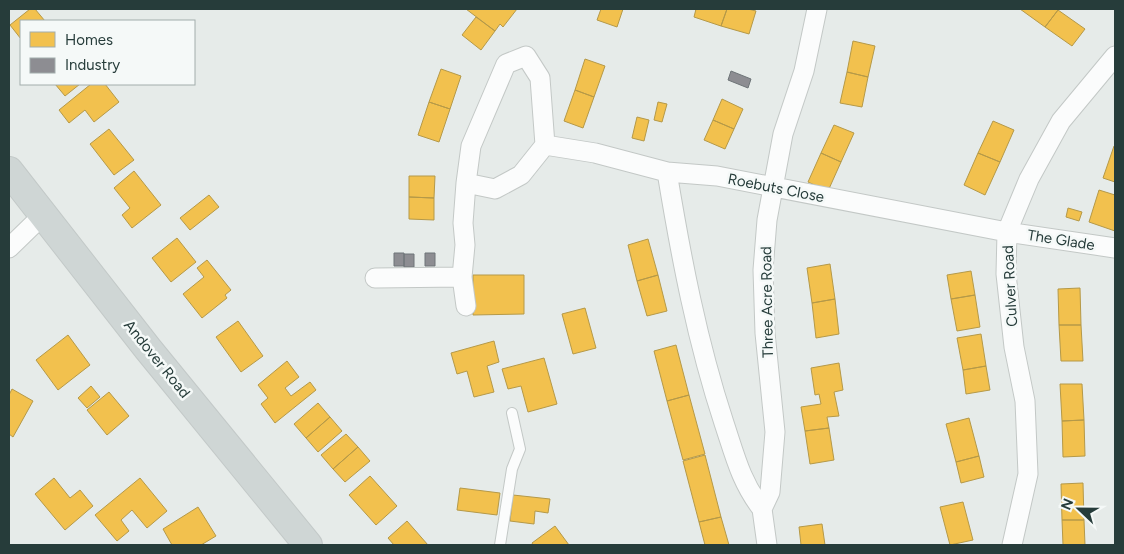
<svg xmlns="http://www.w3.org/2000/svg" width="1124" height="554" viewBox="0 0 1124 554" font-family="Figtree,sans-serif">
<rect width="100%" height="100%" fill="#e6ebe9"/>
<!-- homes -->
<path fill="#f2c14e" stroke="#b59948" d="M30 9H35L45 21H21V39L10 25Z
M466 9H517L503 27 500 24 495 31Z
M601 9H623L617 27 597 20Z
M696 9H727L721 26 694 17Z
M727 9H748L756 11 749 34 721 26Z
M1020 9H1056L1058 10 1045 27Z
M1058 10 1085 29 1072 46 1045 27Z
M476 17 495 31 481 50 462 35Z
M853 41 875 46 868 77 847 72Z
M585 59 605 66 594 97 575 90Z
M441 69 461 76 450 109 429 102Z
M847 72 868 77 862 107 840 103Z
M55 84H80L65 96Z
M91 84H105L119 102 94 122 85 110 69 123 59 110Z
M575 90 594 97 583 128 564 121Z
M722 99 743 109 734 129 713 120Z
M429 102 450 109 439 142 418 135Z
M658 102 667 104 662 122 654 120Z
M637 117 649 120 644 141 632 138Z
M713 120 734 129 725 149 704 140Z
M993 121 1014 130 1000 162 978 153Z
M834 125 854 133 841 162 821 153Z
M109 129 134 160 114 175 90 144Z
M1114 146H1115V182L1103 178Z
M821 153 841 162 828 191 808 182Z
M978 153 1000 162 985 195 964 185Z
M134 171 161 205 132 228 122 215 130 208 114 188Z
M409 176H435L434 198 409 197Z
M1099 190 1115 195V231L1089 222Z
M209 195 219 207 190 230 180 218Z
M409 197 434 198V220L409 219Z
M1068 208 1082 212 1079 221 1066 217Z
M177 238 196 262 171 282 152 258Z
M648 239 658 275 637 281 628 245Z
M207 260 231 290 225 295 227 298 202 318 183 294 204 277 197 268Z
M830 264 835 299 812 303 807 268Z
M971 271 975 295 951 299 947 275Z
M473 275H524V314L473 315Z
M658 275 667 311 647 316 637 281Z
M1080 288 1081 325H1059L1058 289Z
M975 295 980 327 957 331 951 299Z
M835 299 839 334 816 338 812 303Z
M585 308 596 348 573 354 562 314Z
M238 321 263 356 241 372 216 337Z
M1059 325H1081L1083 361H1061Z
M981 334 986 366 963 370 957 338Z
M68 335 90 365 58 390 36 360Z
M494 341 499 362 487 366 494 392 474 397 467 371 457 374 451 353Z
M676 345 689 395 667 401 654 351Z
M544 358 557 404 528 412 521 386 508 389 502 369Z
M287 361 299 377 285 388 291 396 310 382 316 390 275 423 261 404 268 398 258 385Z
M839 363 843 390 834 392 839 416 827 417 829 428 805 431 801 407 821 404 819 394 815 395 811 368Z
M986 366 990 390 966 394 963 370Z
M1060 384H1082L1084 420 1062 421Z
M91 386 100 397 87 408 78 398Z
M12 389 33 401 13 437 9 434V395Z
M109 392 129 416 107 435 87 410Z
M689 395 705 454 683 460 667 401Z
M318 403 330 417 306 438 294 424Z
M330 417 342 431 318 452 306 438Z
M969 418 979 456 956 462 946 424Z
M1084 420 1085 456 1063 457 1062 421Z
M829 428 834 460 810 464 805 431Z
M346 434 358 447 333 469 321 455Z
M358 447 370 461 345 482 333 469Z
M705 455 721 517 699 522 683 461Z
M979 456 984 477 961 483 956 462Z
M370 476 397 506 376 525 349 495Z
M54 478 70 498 80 490 93 506 65 530 35 494Z
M140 478 167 511 147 528 132 510 121 520 129 531 117 541 95 515Z
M1083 483 1084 520H1062L1061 484Z
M460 488 500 493 497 515 457 510Z
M513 495 550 499 548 513 535 511 534 524 510 521Z
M963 502 973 540 950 545 940 507Z
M198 507 216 536 201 545H172L163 529Z
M721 517 729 545H705L699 522Z
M1062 520H1084L1085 545H1063Z
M407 521 428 545H394L388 538Z
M822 524 825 545H801L799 527Z
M555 526 569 545H533L532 543Z"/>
<!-- industry -->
<path fill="#8d8d92" stroke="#6e7578" d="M731 71 751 79 748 88 728 80Z
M394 253H404V266H394Z
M425 253H435V266H425Z
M404 254H414V267H404Z"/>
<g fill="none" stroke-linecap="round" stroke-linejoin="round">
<defs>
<path id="lane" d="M500 545 512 469 520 449 512 413"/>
<path id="street" d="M545 145 540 78 526 56 506 64 471 146 466 183 495 189 521 175 545 145 595 153 667 172 717 176 1007 232 1115 248
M667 172C681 257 697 341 724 423 735 456 741 482 762 509
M9 248 43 215
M462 277 465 245 463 223 466 183
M375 278 462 277 466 306
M767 545 762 509 770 492 775 432 765 333 763 270 767 220 783 134 804 71 817 9
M1012 545 1028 474 1025 401 1014 347 1006 274 1007 232 1029 179 1061 121 1115 56"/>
<path id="primary" d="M9 171 148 349 308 545"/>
</defs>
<!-- lane casing -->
<use href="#lane" stroke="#c3c8c6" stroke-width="12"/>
<!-- street casing -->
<use href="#street" stroke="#c3c8c6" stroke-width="21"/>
<!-- primary casing -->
<use href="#primary" stroke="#c3c9c8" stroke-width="30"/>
<!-- lane -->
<use href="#lane" stroke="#fbfcfc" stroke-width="10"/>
<!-- street -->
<use href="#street" stroke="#fbfcfc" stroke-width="19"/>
<!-- primary -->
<use href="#primary" stroke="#cfd6d5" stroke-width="28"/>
</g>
<g text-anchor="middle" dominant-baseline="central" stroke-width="5" stroke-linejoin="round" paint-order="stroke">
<!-- street labels -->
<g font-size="15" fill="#263c3a" stroke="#f5f9f8">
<text transform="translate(776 188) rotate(11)">Roebuts Close</text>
<text transform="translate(1061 240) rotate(9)">The Glade</text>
<text transform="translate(1010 286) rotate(-93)">Culver Road</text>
<text transform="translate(767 302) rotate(-91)">Three Acre Road</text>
<text transform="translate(157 359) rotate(51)">Andover Road</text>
</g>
</g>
<!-- border -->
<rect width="1124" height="554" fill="none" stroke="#263c3a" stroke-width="20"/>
<!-- legend -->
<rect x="20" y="20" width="175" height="65" fill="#f5f9f8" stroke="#a2adac"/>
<rect x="30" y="32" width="25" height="15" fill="#f2c14e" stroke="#a2adac"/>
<text x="65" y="45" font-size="15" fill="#263c3a">Homes</text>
<rect x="30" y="58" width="25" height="15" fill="#8d8d92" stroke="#a2adac"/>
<text x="65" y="70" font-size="15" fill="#263c3a">Industry</text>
<!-- north arrow -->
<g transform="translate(1079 509) rotate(292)" stroke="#f5f9f8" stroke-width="4" paint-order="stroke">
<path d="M0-4L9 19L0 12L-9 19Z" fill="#263c3a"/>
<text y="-8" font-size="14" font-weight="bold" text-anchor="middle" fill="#263c3a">N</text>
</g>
</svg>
